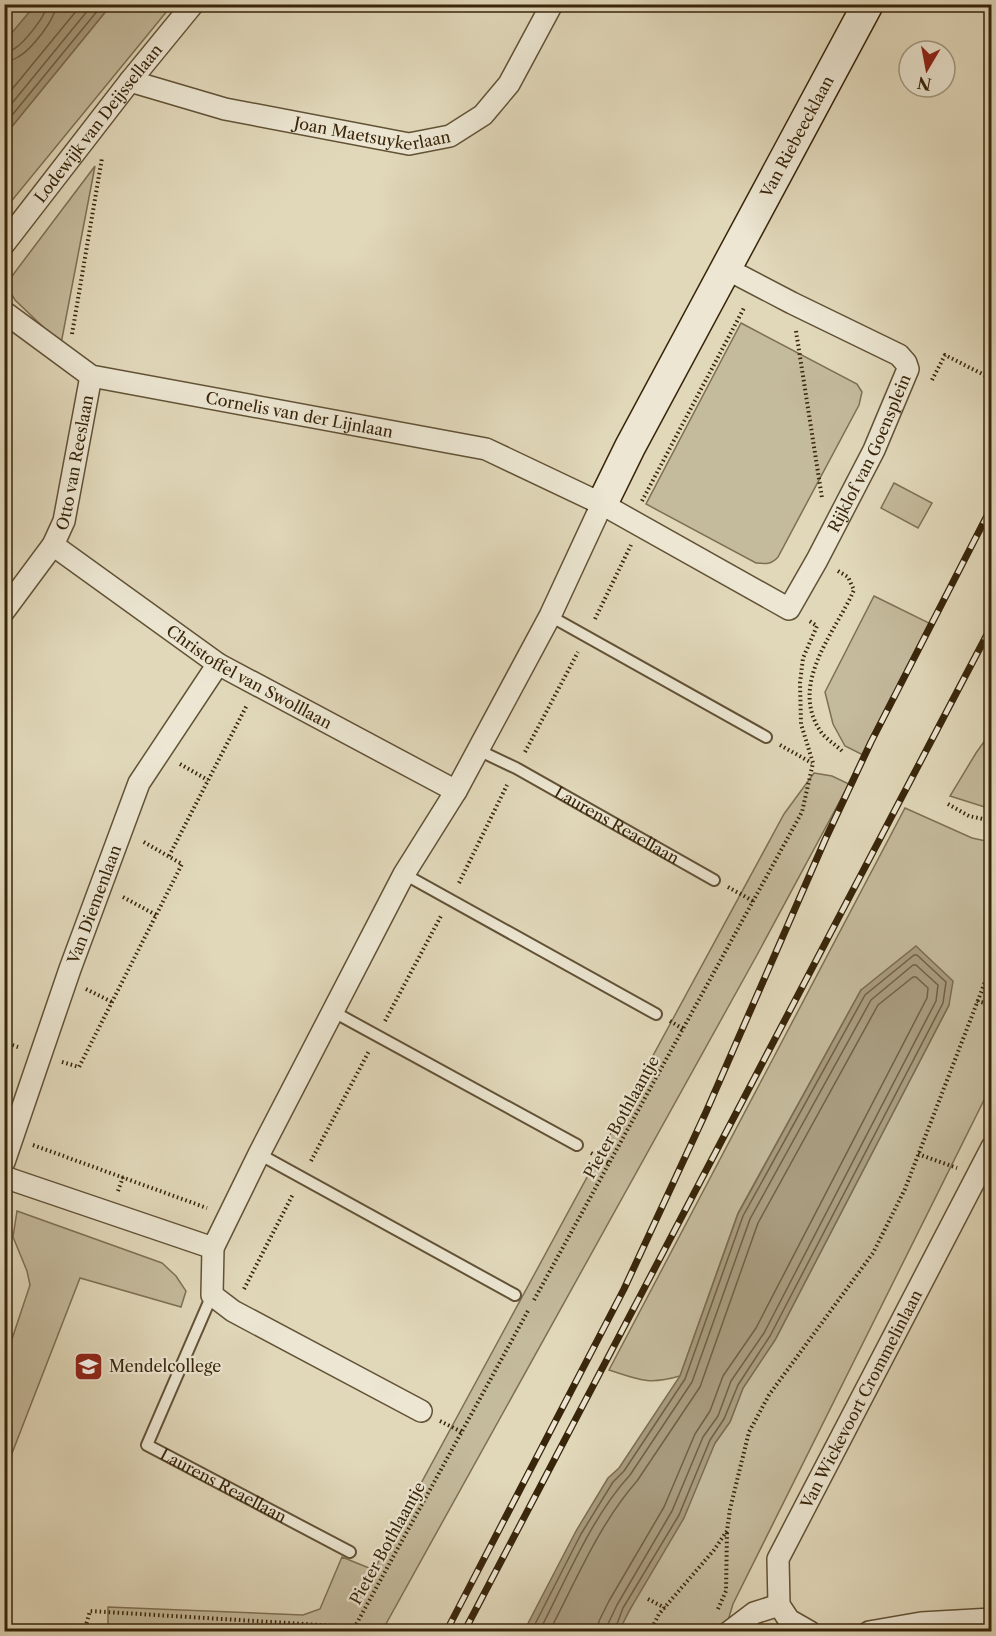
<svg xmlns="http://www.w3.org/2000/svg" width="996" height="1636" viewBox="0 0 996 1636" font-family="'Libre Caslon Text',serif">
<rect width="100%" height="100%" fill="#e1d8ba"/>
<filter id="stains"><feTurbulence type="fractalNoise" baseFrequency=".00333" numOctaves="4"/><feColorMatrix values="0 0 0 0 .2 0 0 0 0 .09 0 0 0 0 .02 0 0 0 .5 -.17"/></filter>
<radialGradient id="worn" r=".72"><stop offset=".6" stop-color="#630" stop-opacity="0"/><stop offset="1" stop-color="#630" stop-opacity=".3"/></radialGradient>
<!-- green -->
<path fill="#c4ba9c" stroke="#7e7053" stroke-width="1.5" d="M5 5H36L5 41Z
M111 5H172L5 209V135Z
M95 166 61 344 15 300 6 284Z
M741 323 857 384 862 392 859 405 778 557C771 565 765 564 756 563L646 504Z
M894 483 932 503 918 528 881 508Z
M874 596 929 623 863 755 845 746 833 724 825 692Z
M991 732V809L950 796 976 753Z
M814 773 832 776 849 784 757 955 382 1631 179 1632 152 1627 135 1631H108V1607L303 1615 320 1609 342 1557 374 1570 784 814Z
M905 808 972 838 991 842V1086L733 1604 726 1627 717 1631H619L715 1443 730 1422 743 1388 775 1340 949 1005 861 990 738 1213 680 1376C648 1385 640 1380 609 1370Z
M17 1211 162 1263 176 1276 186 1291 181 1307 80 1278 9 1461 4 1459 5 1360 30 1285 27 1271 13 1237Z"/>
<!-- water -->
<path fill="#a89b7e" stroke="#7b6c50" stroke-width="1.5" d="M36 4 111 5 5 135V41Z
M916 946 953 981 949 1005 775 1340 743 1388 730 1422 715 1443 684 1518 629 1611 619 1631H524L576 1531 608 1478 619 1468 680 1376 738 1214 861 990Z"/>
<g fill="none" stroke-linecap="round" stroke-linejoin="round">
<!-- shore -->
<path stroke="#706044" stroke-width="1.5" d="M4 52C9 51 10 52 14 49 24 43 47 15 47 4
M4 61C10 61 14 60 18 57 31 50 56 19 56 4
M4 99 82 4
M4 113 93 4
M4 125 103 4
M531 1632 581 1534 613 1482 624 1471 685 1379 743 1216 865 995 914 955H917L946 982 943 1003 770 1336 738 1385 724 1419 710 1440 679 1515 623 1608 614 1632
M539 1632C565 1582 592 1516 630 1475L692 1382 750 1219 871 1000 913 965H916L938 985 936 1001 764 1333 731 1381 718 1416 703 1437 672 1511 617 1605 608 1624 607 1632
M549 1632C576 1581 599 1524 637 1481L700 1387 758 1223 878 1005 913 977H916L928 988 927 998 756 1328 723 1376 710 1411 695 1434 664 1507 609 1601 599 1621 597 1632"/>
<defs>
<g id="lane">
<path d="M550 616 766 737"/>
<path id="s1" d="M478 750 516 768 714 880"/>
<path d="M404 874 656 1014"/>
<path d="M332 1011 577 1145"/>
<path d="M259 1154 515 1295"/>
<path id="s2" d="M212 1295 147 1445 350 1552"/>
</g>
<g id="street">
<path id="s3" d="M130 81 225 109 409 144 450 136 483 115 509 84 552 4"/>
<path id="s4" d="M4 244 130 81 193 4"/>
<path id="s5" d="M4 312 91 376 486 449 602 504 789 609 817 560 874 450 908 369 906 363 899 355 792 303 725 268"/>
<path id="s6" d="M53 545 218 664 456 791"/>
<path id="s7" d="M4 611 53 545 64 521 91 376"/>
<path id="s8" d="M4 1162 70 969 139 783 218 664"/>
<path d="M4 1177 213 1248"/>
<path d="M421 1411 233 1311 212 1295 213 1248 259 1154 404 874 456 791 550 616 602 504"/>
<path d="M779 1605 789 1620 810 1632"/>
<path id="s9" d="M729 1632 754 1613 779 1605 778 1559 992 1147"/>
<path d="M869 1632 921 1623 992 1619"/>
</g>
<g id="secondary">
<path id="s10" d="M602 504 630 447 868 4"/>
</g>
</defs>
<!-- lane casing -->
<use href="#lane" stroke="#625236" stroke-width="14"/>
<!-- street casing -->
<use href="#street" stroke="#625236" stroke-width="24"/>
<!-- secondary casing -->
<use href="#secondary" stroke="#38250a" stroke-width="33"/>
<!-- path -->
<path stroke="#38250a" stroke-width="4" stroke-dasharray="1.5 3" stroke-linecap="butt" d="M796 331 822 498
M72 334 102 158
M932 380 945 355 992 379
M642 501 745 306
M838 571 848 577 854 590C835 633 788 684 821 732 826 739 836 745 842 751
M595 619 631 545
M780 745 812 763
M525 752 578 652
M180 764 208 780
M948 804 969 816 992 821
M169 856 247 705
M459 883 507 785
M728 887 753 901
M123 897 156 915
M86 989 112 1002
M977 1001 992 1005
M385 1021 441 916
M670 1021 683 1029
M4 1042 18 1047
M62 1062 79 1067 182 864 142 841
M33 1145 207 1208
M591 1153 609 1163
M918 1154 957 1168
M311 1161 369 1051
M118 1191 123 1177
M244 1289 293 1194
M534 1300 802 812 813 763 801 724 800 683 803 658 817 626 808 620
M440 1421 462 1432
M648 1599 665 1608
M718 1609 726 1591 727 1531
M84 1632 90 1611 354 1627
M352 1632 529 1309
M650 1632 659 1614 714 1550 727 1531 730 1509 749 1432 769 1395 873 1253 905 1189 992 964"/>
<!-- lane -->
<use href="#lane" stroke="#ece6d2" stroke-width="10"/>
<!-- street -->
<use href="#street" stroke="#ece6d2" stroke-width="21"/>
<!-- secondary -->
<use href="#secondary" stroke="#ece6d2" stroke-width="30"/>
<defs>
<path id="rail" d="M446 1632 624 1289 706 1112 825 840 871 742 992 506
M464 1632 992 625"/>
</defs>
<!-- rail casing -->
<use href="#rail" stroke="#38250a" stroke-width="7"/>
<!-- rail -->
<use href="#rail" stroke="#ece6d2" stroke-width="4.5" stroke-dasharray="14" stroke-linecap="butt"/>
</g>
<!-- icons -->
<defs>
<symbol id="school-square" viewBox="-11 -11 22 22"><rect x="-9" y="-9" width="18" height="18" rx="4" fill="#8f2418" stroke="#ece6d2"/><path d="M0-5L7-2L0 1L-7-2ZM-4 1L0 2.5L4 1V4Q0 6-4 4Z" fill="#fff"/></symbol>
</defs>
<g fill-rule="evenodd">
<use href="#school-square" x="72" y="1350" width="33" height="33"/>
</g>
<g text-anchor="middle" dominant-baseline="central" stroke-width="4.5" stroke-linejoin="round" paint-order="stroke">
<!-- street labels -->
<g font-size="16" fill="#38250a" stroke="#ece6d2">
<text stroke="none"><textPath href="#s4" startOffset="153">Lodewijk van Deijssellaan</textPath></text>
<text stroke="none"><textPath href="#s3" startOffset="249">Joan Maetsuykerlaan</textPath></text>
<text stroke="none"><textPath href="#s10" startOffset="416">Van Riebeecklaan</textPath></text>
<text stroke="none"><textPath href="#s5" startOffset="320">Cornelis van der Lijnlaan</textPath></text>
<text stroke="none"><textPath href="#s5" startOffset="1028">Rijklof van Goensplein</textPath></text>
<text stroke="none"><textPath href="#s7" startOffset="168">Otto van Reeslaan</textPath></text>
<text stroke="none"><textPath href="#s6" startOffset="237">Christoffel van Swolllaan</textPath></text>
<text stroke="none"><textPath href="#s1" startOffset="158">Laurens Reaellaan</textPath></text>
<text stroke="none"><textPath href="#s8" startOffset="273">Van Diemenlaan</textPath></text>
<text transform="translate(621 1117) rotate(-61)">Pieter Bothlaantje</text>
<text stroke="none"><textPath href="#s9" startOffset="284">Van Wickevoort Crommelinlaan</textPath></text>
<text stroke="none"><textPath href="#s2" startOffset="250">Laurens Reaellaan</textPath></text>
<text transform="translate(387 1543) rotate(-61)">Pieter Bothlaantje</text>
</g>
<!-- poi labels -->
<g font-size="16" fill="#38250a" stroke="#ece6d2" text-anchor="start">
<text x="109" y="1366">Mendelcollege</text>
</g>
</g>
<!-- margin -->
<rect width="996" height="1636" fill="none" stroke="#e1d8ba" stroke-width="24"/>
<rect x="6" y="6" width="984" height="1624" fill="none" stroke="#38250a" stroke-width="3"/>
<rect x="12" y="12" width="972" height="1612" fill="none" stroke="#38250a" stroke-width="1.5"/>
<!-- north arrow -->
<g transform="translate(927 69) rotate(190)"><circle r="28" fill="#ece6d2" stroke="#a49982" stroke-width="1.5"/>
<path d="M0-4.5L10 22L0 15L-10 22Z" fill="#8f2418"/>
<text y="-9" font-size="16" font-weight="bold" text-anchor="middle" fill="#38250a">N</text>
</g>
<rect width="100%" height="100%" filter="url(#stains)"/>
<rect width="100%" height="100%" fill="url(#worn)"/>
</svg>
